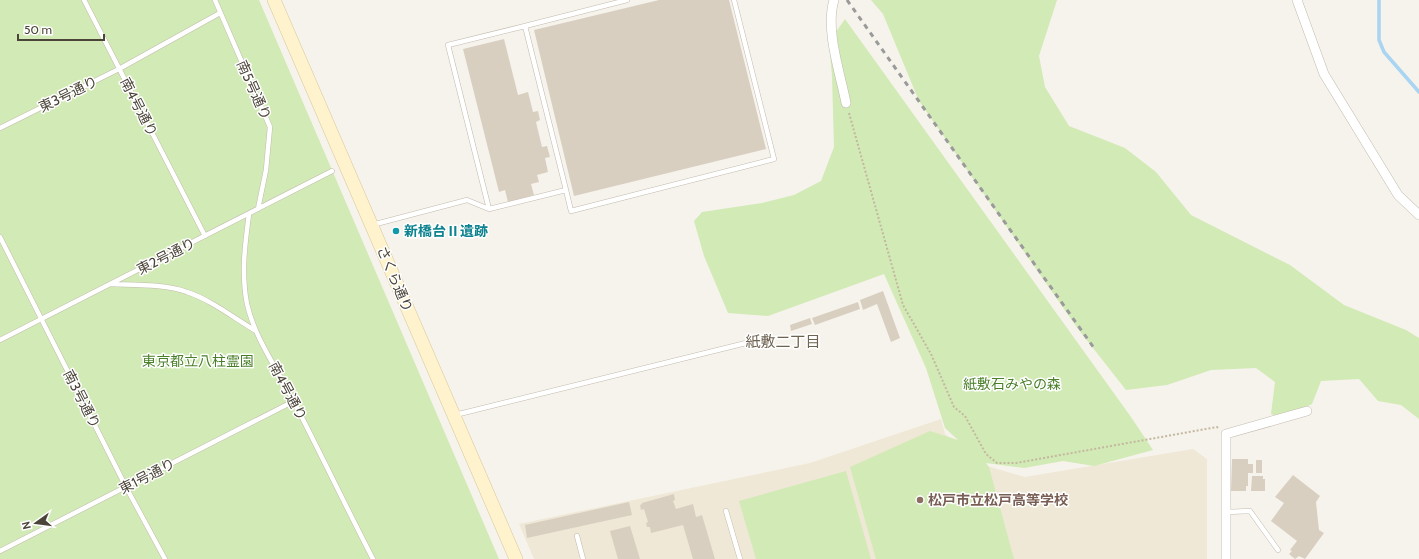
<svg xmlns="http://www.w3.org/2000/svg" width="1419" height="559" viewBox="0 0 1419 559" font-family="Cabin,'Noto Sans JP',sans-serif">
<rect width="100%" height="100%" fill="#f6f3ec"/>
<!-- education -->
<path fill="#efe8d6" d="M941 419 945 434 980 464 1025 477 1193 449 1207 459V559H534L519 524 810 463Z"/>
<!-- green -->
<path fill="#d2eab5" d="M0 0H259L499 559H0Z
M871 0H1057L1039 56 1045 87 1069 126 1125 148 1156 172 1191 215 1290 265 1344 305 1406 330 1419 338V419L1401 405 1378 401 1359 379 1321 381 1312 404 1282 418 1271 414 1275 382 1256 368 1211 370 1167 385 1126 390 1078 329 919 101 883 14Z
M845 19 1131 417 1153 450 1094 466 1063 461 1024 468 986 463 989 467 1014 559H876L850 467 930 431 958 440 945 428 926 368 884 274 768 316 728 313 704 256 694 221 702 212 762 203 794 195 821 181 834 147 832 76 829 42Z
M846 471 871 559H756L739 501Z"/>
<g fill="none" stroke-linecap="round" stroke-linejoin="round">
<!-- stream -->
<path stroke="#a9d4f2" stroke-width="3.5" d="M1379 0V40L1384 52 1419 92"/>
</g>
<!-- building -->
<path fill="#d8cfc1" d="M659 0H729L766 149 574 196 534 30Z
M504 39 518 95 528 92 533 112 538 111 540 120 536 122 542 147 547 146 550 157 545 158 548 172 537 175 539 182 531 184 534 195 508 202 505 190 499 192 463 49Z
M883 291 900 338 891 342 877 304 863 310 860 300Z
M858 302 860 309 815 325 812 318Z
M810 318 812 324 791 331 790 325Z
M1232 459H1248V464H1253V473H1248V486H1246V491H1231Z
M1256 460H1262V473H1256Z
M1293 475 1320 496 1316 502 1319 530 1324 533 1305 559 1299 556 1295 559 1289 554 1292 551 1290 550 1297 541 1271 521 1284 503 1275 497Z
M1252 476H1263V479H1265V491H1251Z
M674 494 675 500 673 501 676 509 693 504 696 517 702 515 715 559H693L683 525 651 533 650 527H647L646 523 648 522 644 509 641 510 640 505 642 504V503Z
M629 502 632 515 527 538 525 525Z
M630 526 640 559H618L610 531Z"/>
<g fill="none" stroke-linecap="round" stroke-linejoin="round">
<defs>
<path id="lane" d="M84 0 205 236
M215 0 270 127 266 170 258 209
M525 26 627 0
M0 128 119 69 220 13
M566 190 571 211 774 159 734 0
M249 214C245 244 241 273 247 304 255 339 278 370 294 402 321 454 346 507 373 559
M372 225 467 200 489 209 566 190 525 26 448 45 489 209
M0 237 126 487 165 559
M111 284C134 285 166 284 187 292 211 300 234 318 256 331
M0 340 332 171
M455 415 750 342
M726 511 740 559
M1227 512 1250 511 1278 550
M577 536 583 559
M0 551 294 401"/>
<path id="street" d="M834 0C825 30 840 72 846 103
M1297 0 1324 74 1398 195 1419 215
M1226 559V434L1307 411"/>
<path id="secondary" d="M274 0 516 559"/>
</defs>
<!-- lane casing -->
<use href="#lane" stroke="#c2bbae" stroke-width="5.5"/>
<!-- street casing -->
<use href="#street" stroke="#c2bbae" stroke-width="10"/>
<!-- secondary casing -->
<use href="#secondary" stroke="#d6c79b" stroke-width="14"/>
<!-- path -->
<path stroke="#c4b79f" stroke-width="2" stroke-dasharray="2 2" stroke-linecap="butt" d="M849 113 903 305 931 354 954 407 965 416 986 454 997 463H1016L1217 427 1219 429"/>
<!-- lane -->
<use href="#lane" stroke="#fff" stroke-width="4.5"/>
<!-- street -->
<use href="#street" stroke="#fff" stroke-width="9"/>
<!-- secondary -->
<use href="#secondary" stroke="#fff3cd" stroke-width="13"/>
<!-- rail -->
<path stroke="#9a9a9a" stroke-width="3" stroke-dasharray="5 5" stroke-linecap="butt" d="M847 0 1094 348"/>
</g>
<!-- markers -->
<circle fill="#0f9aa8" stroke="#fff" stroke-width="1.5" cx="396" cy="231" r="4"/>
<circle fill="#8d6e63" stroke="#fff" stroke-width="1.5" cx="920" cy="500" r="4"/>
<g text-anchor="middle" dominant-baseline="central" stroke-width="3" stroke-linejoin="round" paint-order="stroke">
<!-- street labels -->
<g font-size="14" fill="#4b4439" stroke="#fff">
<text transform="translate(254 90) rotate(66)">南5号通り</text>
<text transform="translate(68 94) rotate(-26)">東3号通り</text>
<text transform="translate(139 107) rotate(63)">南4号通り</text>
<text transform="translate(166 256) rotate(-27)">東2号通り</text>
<text transform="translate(395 279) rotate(67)">さくら通り</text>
<text transform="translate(288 391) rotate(62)">南4号通り</text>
<text transform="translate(82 399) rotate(63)">南3号通り</text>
<text transform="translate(147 476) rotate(-27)">東1号通り</text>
</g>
<!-- culture labels -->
<g font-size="14" font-weight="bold" fill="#0d838f" stroke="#fff" text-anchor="start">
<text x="404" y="231">新橋台Ⅱ遺跡</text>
</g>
<!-- park labels -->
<g font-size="14" fill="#4a7f2a" stroke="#fff">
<text x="198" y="361">東京都立八柱霊園</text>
<text x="1012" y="384">紙敷石みやの森</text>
</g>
<!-- education labels -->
<g font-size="14" font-weight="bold" fill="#785e54" stroke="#fff" text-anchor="start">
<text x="928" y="500">松戸市立松戸高等学校</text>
</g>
<!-- neighbourhood labels -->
<g font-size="15" fill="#6e6250" stroke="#fff">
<text x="783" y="342">紙敷二丁目</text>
</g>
</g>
<!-- north arrow -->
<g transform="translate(36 523) rotate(256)" stroke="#ffffff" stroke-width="3" paint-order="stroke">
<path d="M0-3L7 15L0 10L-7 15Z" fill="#4b4439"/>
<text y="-6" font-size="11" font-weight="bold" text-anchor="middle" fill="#4b4439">N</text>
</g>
<!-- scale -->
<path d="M18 34v6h86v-6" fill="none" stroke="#4b4439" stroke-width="2"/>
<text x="24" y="34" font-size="12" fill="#4b4439" stroke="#ffffff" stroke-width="3" paint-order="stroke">50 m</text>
</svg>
